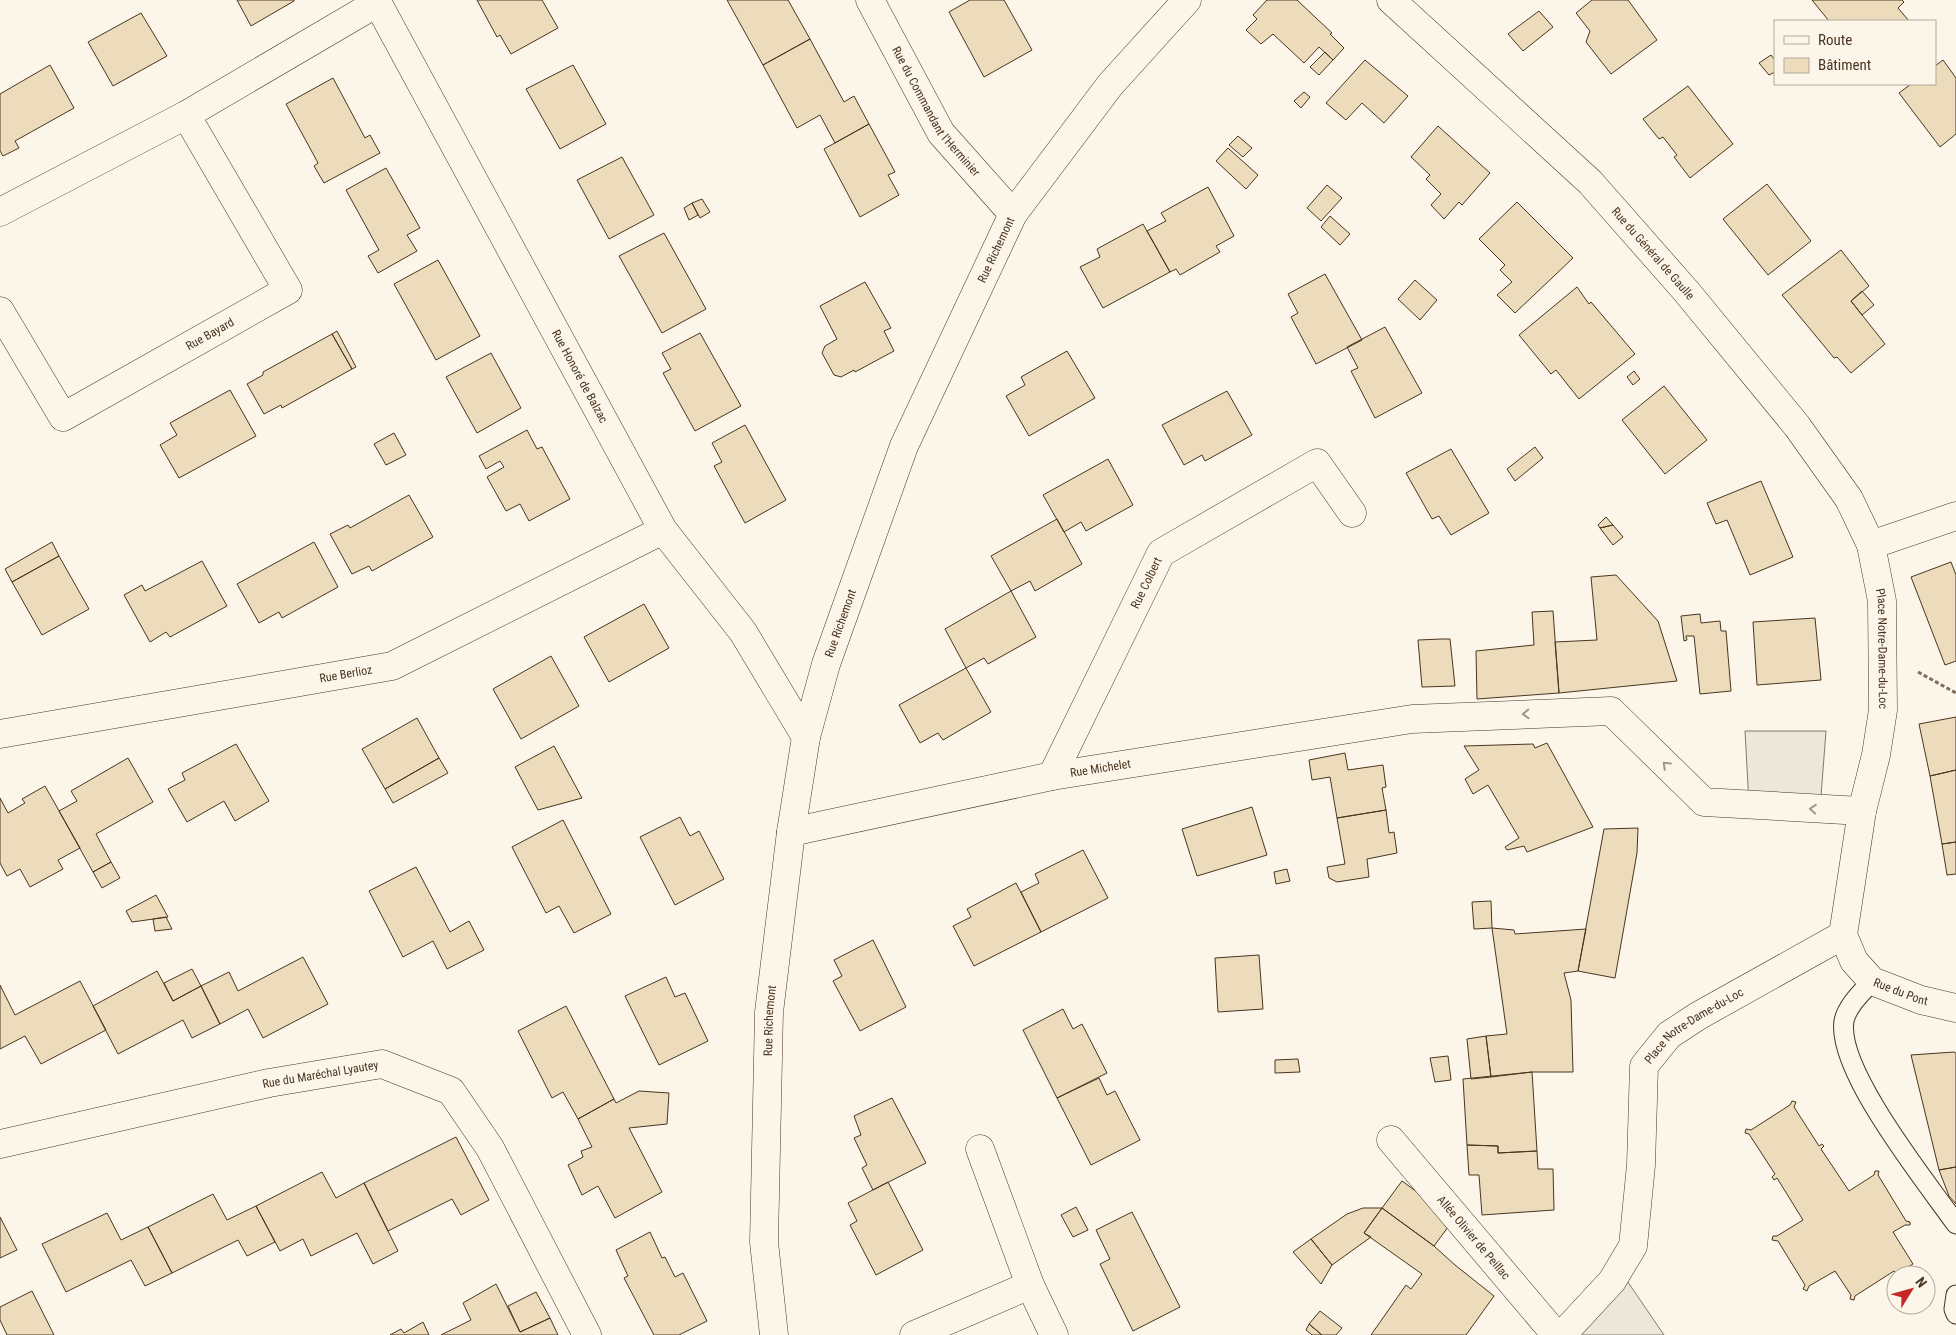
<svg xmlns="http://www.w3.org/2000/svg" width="1956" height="1335" viewBox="0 0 1956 1335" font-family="'Roboto Condensed',sans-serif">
<rect width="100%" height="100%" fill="#fbf6e9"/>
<!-- parking -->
<path fill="#ede7d9" stroke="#887966" d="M1745 731H1826L1820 809 1749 804Z
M1619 1269 1664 1335H1581Z"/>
<!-- building -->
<path fill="#ecdcbc" stroke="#4a3520" d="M237 0H294V1L251 26Z
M477 0H542L558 28 511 54 500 35 497 37Z
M727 0H788L810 39 763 65Z
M970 0H1004L1032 50 984 77 949 12Z
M1267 0H1297L1332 33 1330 34 1344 48 1333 60 1319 47 1304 63 1273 34 1261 44 1246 30 1257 19 1253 15Z
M1592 0H1628L1657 40 1611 74 1586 42 1590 31 1576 13Z
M1812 0H1902L1904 2 1898 8 1909 21H1829Z
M1539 11 1553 27 1523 51 1508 34Z
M141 13 167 56 113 86 88 42Z
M810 39 844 102 854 96 869 124 835 143 820 115 797 128 763 65Z
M1325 52 1333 60 1319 75 1310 67Z
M1771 55 1775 60V72L1769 75 1759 63Z
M1365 60 1408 96 1384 123 1362 103 1346 120 1326 103Z
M1943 60 1956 78V134L1940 147 1899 93 1911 84H1935V66Z
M50 65 74 108 15 141 19 148 3 156 0 151V94Z
M573 65 606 124 560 149 526 89Z
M333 78 365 138 370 135 380 153 324 183 314 166 318 163 286 104Z
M1688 86 1733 144 1690 178 1674 157 1677 155 1663 137 1659 139 1643 119Z
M1304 92 1310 97 1301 108 1294 101Z
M869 124 895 172 888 175 899 195 860 217 824 149Z
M1438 126 1490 173 1462 205 1459 202 1444 219 1431 205 1441 194 1426 179 1430 175 1411 157Z
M1238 136 1252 148 1243 157 1229 145Z
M1228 148 1258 175 1246 189 1216 161Z
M622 157 654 215 609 239 577 180Z
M386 168 420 228 407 235 417 251 378 273 368 256 379 250 346 190Z
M1767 184 1811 241 1768 275 1723 219Z
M1327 185 1342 198 1321 221 1307 208Z
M1208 187 1234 236 1216 246 1220 252 1180 275 1176 269 1170 272 1147 231 1166 221 1161 213Z
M702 199 710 212 700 218 692 203Z
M1517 202 1573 258 1515 313 1497 295 1512 282 1500 270 1505 265 1479 239Z
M692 203 698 215 689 220 684 208Z
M1330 216 1350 234 1340 245 1321 227Z
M1143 224 1170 272 1103 308 1080 267 1100 257 1097 249Z
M664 233 706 309 662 333 619 256Z
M1841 250 1869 286 1851 301 1885 344 1851 373 1837 357 1834 358 1782 295Z
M438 260 480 336 436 360 394 284Z
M1325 274 1362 340 1316 364 1291 317 1298 313 1288 294Z
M1415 280 1437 300 1420 320 1398 299Z
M865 282 891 328 884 331 894 351 855 372 854 370 841 377 834 375 822 353 825 346 837 339 820 306Z
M1577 287 1589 304 1591 302 1635 354 1579 399 1556 370 1551 374 1519 335Z
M1862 291 1874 305 1862 315 1851 301Z
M1385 327 1422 393 1375 418 1351 371 1358 368 1347 347Z
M337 331 356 367 352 369 332 334Z
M700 333 741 406 695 431 663 373 671 369 662 353Z
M332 334 352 369 282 408 281 405 264 414 247 384 263 375V372Z
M1067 351 1095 398 1029 436 1006 396 1025 385 1021 377Z
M491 353 521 408 477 433 446 377Z
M1634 371 1640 379 1633 385 1627 377Z
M1664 386 1707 440 1665 474 1622 420Z
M230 390 256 436 179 478 160 445 177 435 170 423Z
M1227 391 1252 435 1205 461 1202 455 1184 465 1162 425Z
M745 425 786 500 745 523 714 466 722 462 712 443Z
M527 430 537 449 542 447 570 499 529 521 520 504 506 511 487 477 504 467 500 461 486 469 479 456Z
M394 433 406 455 386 465 374 444Z
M1535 447 1543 458 1515 481 1507 469Z
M1451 449 1489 513 1451 535 1439 516 1432 519 1406 473Z
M1108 459 1133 505 1086 531 1081 522 1064 532 1043 495Z
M1761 481 1793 557 1750 575 1727 520 1716 524 1707 503Z
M409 495 433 537 372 571 369 566 352 574 330 534 348 525 350 528Z
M1606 517 1613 525 1600 528 1598 525Z
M1057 519 1082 564 1035 591 1030 581 1011 591 991 556Z
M1613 525 1623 537 1613 545 1600 528Z
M52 542 59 556 12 582 5 569Z
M314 542 338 587 282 618 279 612 259 623 237 584Z
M59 556 89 609 42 635 12 582Z
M202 561 227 606 170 637 166 632 150 642 124 595 142 585 145 591Z
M1951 562 1956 575V661L1945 665 1911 577Z
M1616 575 1658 621 1677 681 1559 693 1555 642 1597 640 1591 577Z
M1011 591 1036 637 988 664 984 658 966 668 945 629Z
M644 604 669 648 609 682 584 637Z
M1553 611 1559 693 1477 699 1476 651 1534 645 1532 612Z
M1700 614 1701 623 1720 621 1721 631H1726L1731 691 1700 694 1694 636H1686L1687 640 1684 641 1681 616Z
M1815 618 1821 680 1757 685 1753 622Z
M1442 639H1450L1455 686 1422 687 1418 640Z
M551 656 579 706 521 739 493 689Z
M966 668 991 712 943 740 938 733 920 743 899 705Z
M1956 717V770L1930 776 1919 724Z
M417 718 439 758 385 789 362 749Z
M1547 743 1593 827 1527 852 1524 846 1507 850 1505 847 1519 838 1488 785 1473 794 1465 779 1479 770 1464 746 1533 744 1535 748Z
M236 744 269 801 235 821 224 801 187 822 168 789 185 780 182 773Z
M554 746 582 798 538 810 515 767Z
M1345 753 1348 770 1383 765 1386 787 1382 788 1386 810 1337 818 1330 777 1312 780 1309 760Z
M128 758 153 802 96 834 111 862 93 872 59 811 77 801 71 791Z
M439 758 448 773 393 803 385 789Z
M1956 770V842L1942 844 1930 776Z
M45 786 80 848 58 860 63 869 30 887 20 869 7 876 0 863V798L8 813 25 803 22 799Z
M1252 807 1267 855 1197 876 1182 829Z
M1386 810 1389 833 1394 832 1397 853 1367 859 1369 877 1337 882 1329 878 1327 867 1345 864 1337 818Z
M680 817 690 836 699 831 724 879 675 905 640 837Z
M563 820 611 914 574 933 559 906 546 913 512 847Z
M1638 828 1637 853 1615 978 1578 971 1604 829Z
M1956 842V874L1947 875 1942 844Z
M1083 850 1108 898 1041 932 1021 892 1039 883 1035 874Z
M111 862 120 878 102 888 93 872Z
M416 867 450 932 469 921 484 950 447 969 433 941 403 957 369 891Z
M1287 869 1290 881 1276 884 1274 872Z
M1016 883 1041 932 974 966 953 926 971 917 967 909Z
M156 895 168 917 132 922 126 911Z
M1491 901 1492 928 1474 929 1472 902Z
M166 917 172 929 155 931 153 919Z
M1492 928 1514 930 1515 934 1586 929 1578 971 1564 973 1571 1000 1573 1072H1532L1491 1077 1486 1036 1507 1034Z
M873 940 906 1007 860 1031 833 981 842 976 834 960Z
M1259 955 1263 1009 1218 1012 1215 958Z
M303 957 328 1004 263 1038 248 1009 220 1024 201 986 229 972 238 991Z
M192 969 201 986 173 1001 164 983Z
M157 971 173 1001 201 986 220 1024 192 1038 183 1020 118 1054 93 1006Z
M666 977 675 997 685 993 708 1041 659 1065 625 996Z
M80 981 106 1030 41 1064 25 1036 0 1049V985L15 1015Z
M566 1006 614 1099 578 1119 563 1092 552 1098 518 1031Z
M1063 1009 1073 1029 1082 1024 1107 1073 1057 1098 1023 1030Z
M1486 1036 1491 1077 1471 1079 1467 1039Z
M1954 1052 1956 1053V1167L1939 1170 1911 1055Z
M1448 1056 1451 1080 1435 1082 1430 1058Z
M1298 1059 1300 1072 1275 1073V1060Z
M1532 1072 1537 1151 1498 1153V1146L1467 1145 1463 1079Z
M1099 1078 1107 1095 1115 1091 1140 1140 1091 1165 1057 1098Z
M639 1091 669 1093 667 1124 629 1128 662 1192 615 1218 598 1186 582 1195 568 1165 583 1157 581 1151 592 1147 578 1119 614 1099 616 1103Z
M892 1098 926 1163 873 1190 862 1168 867 1165 854 1138 861 1135 854 1116Z
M1792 1101 1796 1102 1794 1107 1819 1146 1822 1144 1824 1146 1821 1149 1849 1191 1874 1175 1875 1171H1879L1878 1175 1906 1221 1910 1222V1225H1905L1893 1232 1913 1264 1896 1274 1894 1271 1855 1296 1854 1300 1850 1299 1851 1295 1835 1271 1809 1286 1807 1291 1803 1289 1805 1285 1778 1241 1772 1240 1773 1236H1777L1803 1220 1777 1178 1774 1180 1772 1177 1775 1174 1749 1134 1745 1133 1746 1129 1751 1130 1790 1105Z
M456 1137 489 1200 461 1215 452 1199 388 1231 364 1183Z
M1467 1145 1498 1146V1153L1537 1151 1538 1169H1553L1554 1210 1482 1215 1479 1175H1469Z
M1956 1167V1204L1949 1196 1939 1170Z
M322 1172 336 1198 364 1183 398 1251 373 1264 357 1233 311 1256 303 1239 280 1251 256 1206Z
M1402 1181 1454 1219 1434 1246 1382 1208Z
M888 1182 923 1250 876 1275 850 1225 857 1221 848 1203Z
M213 1194 227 1220 256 1206 275 1242 247 1256 238 1240 172 1273 148 1227Z
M1076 1207 1088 1230 1073 1237 1061 1215Z
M1363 1208H1382L1364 1233 1371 1237 1332 1265 1311 1239 1347 1214Z
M1382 1208 1434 1246 1455 1265 1494 1296 1466 1335H1371L1406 1285 1411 1289 1422 1274 1364 1233Z
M1132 1212 1180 1307 1133 1331 1100 1264 1110 1259 1096 1230Z
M107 1213 121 1240 148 1227 172 1273 145 1286 131 1260 66 1292 42 1244Z
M0 1217 17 1250 0 1258Z
M650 1232 662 1258 665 1257 675 1277 683 1273 707 1321 679 1335H654L624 1278 628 1276 616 1250Z
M1311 1239 1332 1265 1321 1284 1293 1252Z
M496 1284 520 1332 550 1318 558 1335H441L471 1320 463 1303Z
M32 1291 54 1335H7L0 1320V1307Z
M536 1292 550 1318 520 1332 508 1306Z
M1320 1311 1342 1328 1336 1335H1322L1309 1324Z
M423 1322 429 1335H390L401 1329 404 1333Z
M1309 1324 1322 1335H1312L1306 1330Z"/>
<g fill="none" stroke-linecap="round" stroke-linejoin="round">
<defs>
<path id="lane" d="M1872 981C1862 992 1847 1006 1844 1021 1836 1070 1927 1183 1956 1224
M1956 1295 1954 1309 1956 1314"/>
<g id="street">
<path id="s1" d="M376 0 663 530 743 632 806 737"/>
<path id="s2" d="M870 0 941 133 1013 214"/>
<path d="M0 212 186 115 377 3"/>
<path id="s3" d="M0 311 63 417 288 290 186 115"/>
<path id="s4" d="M0 734 392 666 663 530"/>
<path id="s5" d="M1052 776 1161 553 1317 463 1352 513"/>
<path id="s6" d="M791 832 1052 776 1412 719 1611 711 1704 802 1862 811"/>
<path id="s7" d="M1391 1140 1556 1335"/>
<path id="s8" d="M0 1144 269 1083 382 1064 451 1091 490 1148 587 1335"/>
<path d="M980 1149 1030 1285 1054 1335"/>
<path id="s9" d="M774 1335 764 1242 769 1012 791 832 806 737 826 664 904 446 1013 214 1110 85 1187 0"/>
<path d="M914 1335 1030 1285"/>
<path id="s10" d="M1562 1335 1612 1281 1633 1246 1641 1165 1644 1066 1669 1035 1698 1016 1843 935"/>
</g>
<g id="secondary">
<path id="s11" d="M1391 0 1590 182 1686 291 1797 426 1849 499 1871 545 1882 601 1883 710 1876 755 1862 811 1843 935 1854 961 1872 981 1921 1000 1956 1008"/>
<path d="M1871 545 1956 516"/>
</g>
</defs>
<!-- lane casing -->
<use href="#lane" stroke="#4a3520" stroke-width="21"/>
<!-- street casing -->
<use href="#street" stroke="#4a3520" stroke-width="29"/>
<!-- secondary casing -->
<use href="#secondary" stroke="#4a3520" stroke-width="29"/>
<!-- path -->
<path stroke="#7f6f5c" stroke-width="3" stroke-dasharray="4 2.5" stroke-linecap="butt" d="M1918 672 1956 693"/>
<!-- lane -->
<use href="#lane" stroke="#fbf6e9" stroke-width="19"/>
<!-- street -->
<use href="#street" stroke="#fbf6e9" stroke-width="28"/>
<!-- secondary -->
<use href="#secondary" stroke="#fbf6e9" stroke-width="28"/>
</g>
<!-- one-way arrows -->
<defs><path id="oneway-chevron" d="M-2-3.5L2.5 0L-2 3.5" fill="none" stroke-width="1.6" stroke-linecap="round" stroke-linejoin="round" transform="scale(1.25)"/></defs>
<g stroke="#a29684">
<use href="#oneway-chevron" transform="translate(1526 714) rotate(178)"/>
<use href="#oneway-chevron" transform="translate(1666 765) rotate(-136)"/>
<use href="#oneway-chevron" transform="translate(1813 809) rotate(-176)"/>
</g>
<g text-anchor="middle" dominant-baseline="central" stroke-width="4" stroke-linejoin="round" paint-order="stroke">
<!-- street labels -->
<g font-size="12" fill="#4a3520" stroke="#fbf6e9">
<text stroke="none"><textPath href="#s2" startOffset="130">Rue du Commandant l'Herminier</textPath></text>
<text stroke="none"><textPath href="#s9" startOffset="1125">Rue Richemont</textPath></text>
<text stroke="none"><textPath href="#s11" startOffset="365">Rue du Général de Gaulle</textPath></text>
<text stroke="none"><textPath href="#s3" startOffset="292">Rue Bayard</textPath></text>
<text stroke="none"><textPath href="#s1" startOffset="428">Rue Honoré de Balzac</textPath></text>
<text stroke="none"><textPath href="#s5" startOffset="215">Rue Colbert</textPath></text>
<text stroke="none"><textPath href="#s9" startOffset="720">Rue Richemont</textPath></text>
<text stroke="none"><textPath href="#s11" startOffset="835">Place Notre-Dame-du-Loc</textPath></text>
<text stroke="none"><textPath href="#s4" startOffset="351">Rue Berlioz</textPath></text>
<text stroke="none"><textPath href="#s6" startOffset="316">Rue Michelet</textPath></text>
<text stroke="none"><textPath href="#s11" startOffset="1211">Rue du Pont</textPath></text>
<text stroke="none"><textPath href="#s9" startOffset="315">Rue Richemont</textPath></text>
<text stroke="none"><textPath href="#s10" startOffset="360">Place Notre-Dame-du-Loc</textPath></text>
<text stroke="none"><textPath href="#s8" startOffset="328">Rue du Maréchal Lyautey</textPath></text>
<text stroke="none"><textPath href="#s7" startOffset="128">Allée Olivier de Peillac</textPath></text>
</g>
</g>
<!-- legend -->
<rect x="1774" y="20" width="162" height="65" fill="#fbf6e9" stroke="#b4a999"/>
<rect x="1784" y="36" width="25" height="8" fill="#fbf6e9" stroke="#b4a999"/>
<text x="1818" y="45" font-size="15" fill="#4a3520">Route</text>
<rect x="1784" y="58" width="25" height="15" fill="#ecdcbc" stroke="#b4a999"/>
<text x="1818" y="70" font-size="15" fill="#4a3520">Bâtiment</text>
<!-- north arrow -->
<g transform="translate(1911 1290) rotate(53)"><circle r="24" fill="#fbf6e9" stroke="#b4a999"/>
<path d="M0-4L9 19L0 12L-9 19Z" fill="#c62828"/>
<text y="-8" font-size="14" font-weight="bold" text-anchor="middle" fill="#4a3520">N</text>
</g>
</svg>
